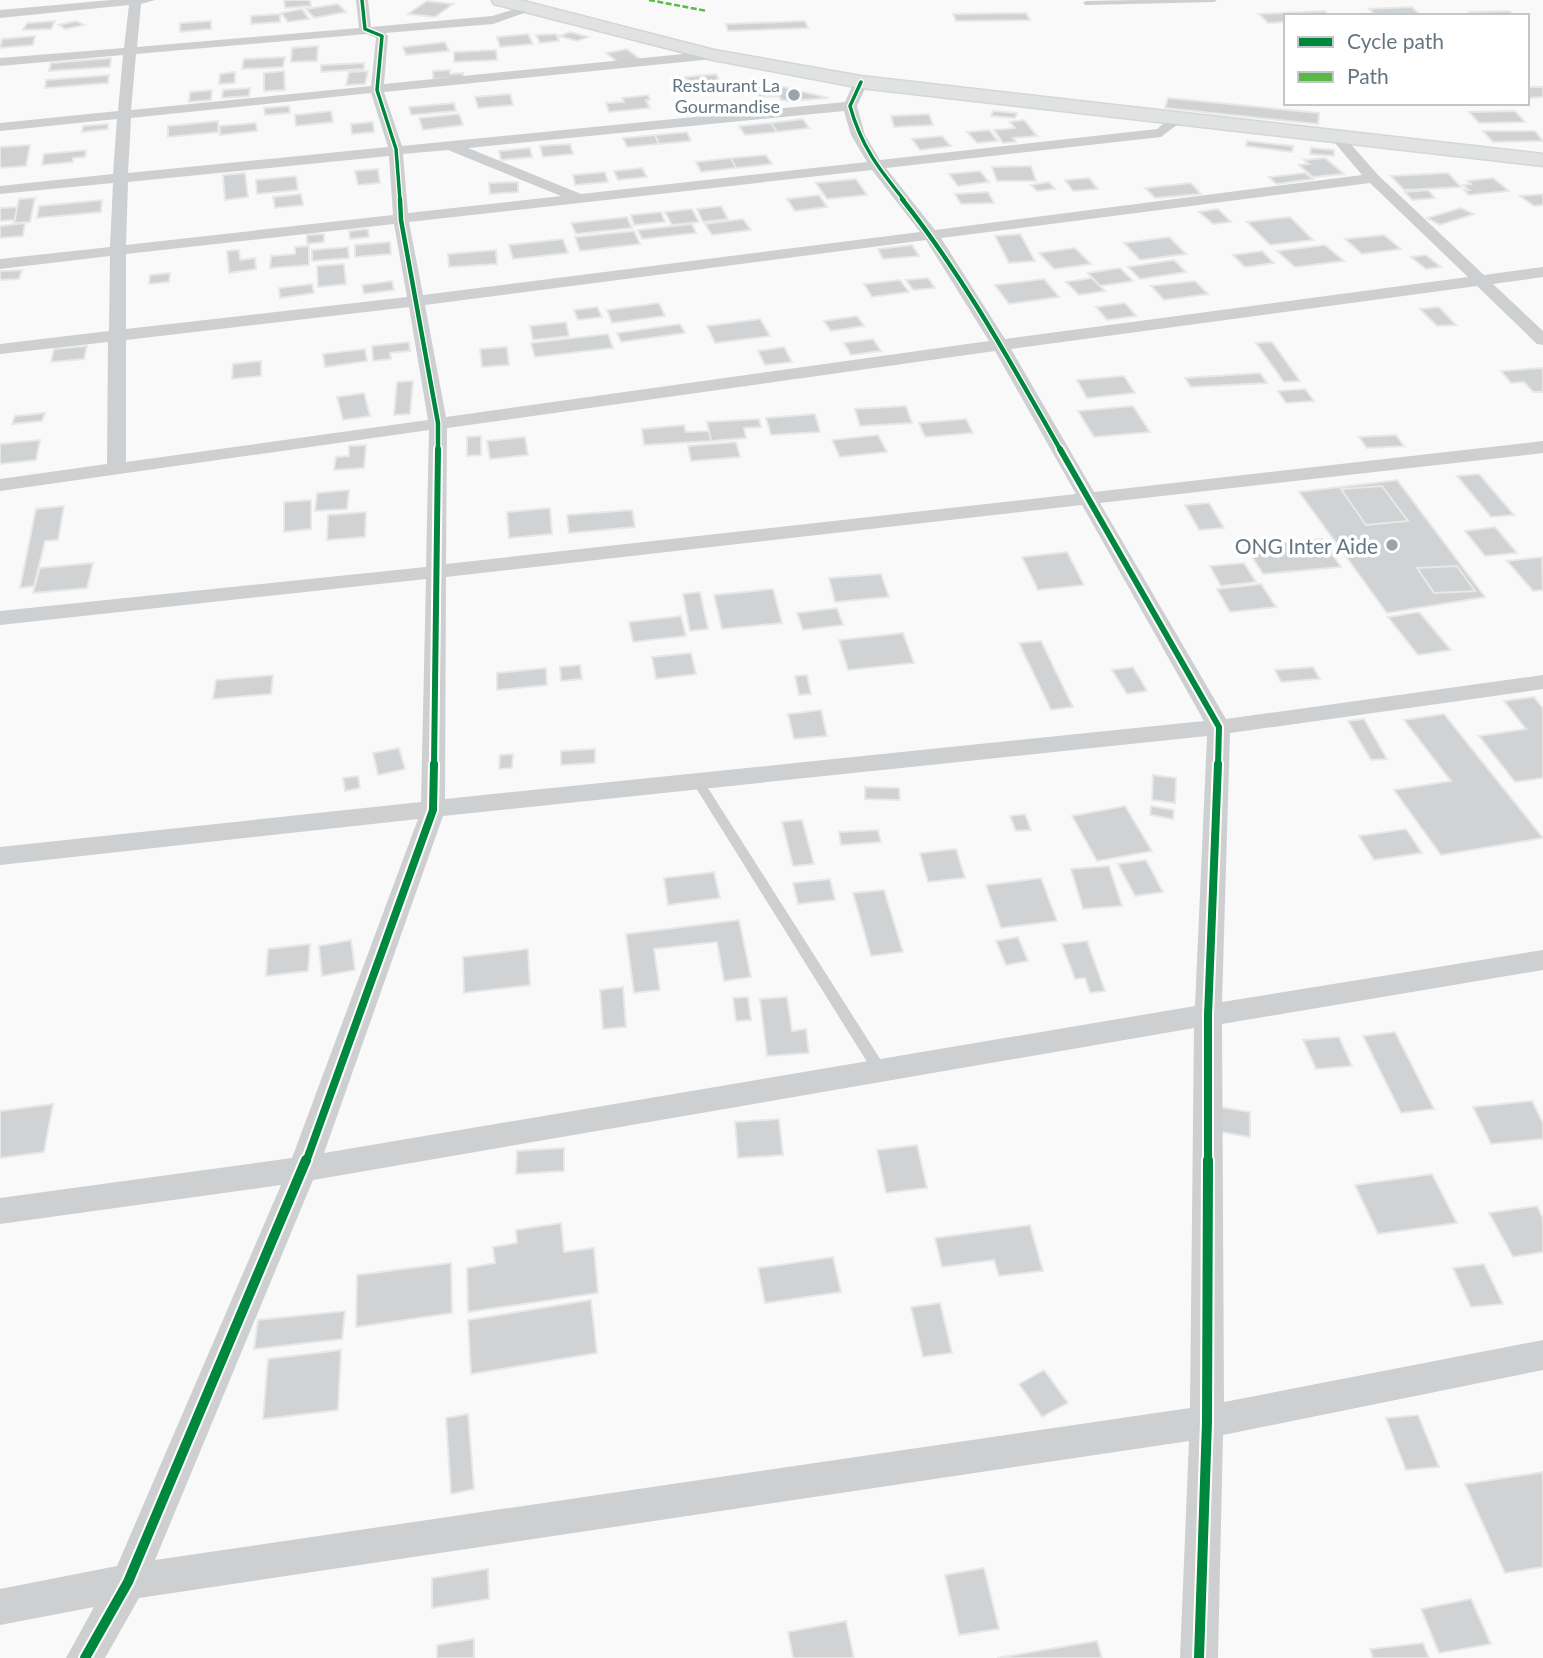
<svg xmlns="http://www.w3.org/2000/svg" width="1543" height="1658" viewBox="0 0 1543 1658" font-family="Lato,sans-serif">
<rect width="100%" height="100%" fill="#f9f9f9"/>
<!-- building -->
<path fill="#d0d2d3" stroke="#e8e8e8" stroke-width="2" d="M284 0H310L311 6 285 8Z
M427 1 453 4 435 17 408 14Z
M338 4 346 12 314 18 306 9Z
M1412 7 1421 16H1376L1369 9Z
M302 9 309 19 288 22 281 13Z
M1325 11 1329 16H1286V22L1268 23 1259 14Z
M1509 11 1515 16H1475L1470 12Z
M1026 13 1030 20 956 21 953 14Z
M280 14V22L251 24V16Z
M55 21 51 29 23 30 27 23Z
M76 21 84 25 66 29 59 25Z
M211 21V29L180 32V23Z
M805 21 808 28 728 31 726 24Z
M570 32 588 37 577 41 559 36Z
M528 34 533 44 500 47 497 37Z
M556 34 559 41 540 43 536 35Z
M35 36 33 45 0 48 2 39Z
M445 42 449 51 406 55 403 47Z
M318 46 317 61 291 62 292 48Z
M627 49 640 59 619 63 606 53Z
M496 50 497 60 454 62V52Z
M285 57 283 67 242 69 244 59Z
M111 58 110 67 49 71 51 63Z
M364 63V69L321 72V65Z
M450 70V74L463 73V78L433 79V71Z
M284 71 285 90 264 91V73Z
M368 71 365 84 346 85 349 72Z
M235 72V83L219 84 220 74Z
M716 74 722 85H689L685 77Z
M109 75 108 83 45 88 46 80Z
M756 80 828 98 790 101 781 100 779 96 759 97Z
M1527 87H1543V97L1527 98Z
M250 88 249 96 222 98 223 90Z
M212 90 211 100 189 102 190 92Z
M510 94 513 105 478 108 475 97Z
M648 95 650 100H646L650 108 609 112 606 103 624 102 622 98Z
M1168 98 1319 113 1318 124 1165 108Z
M454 103 456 111 411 115 409 107Z
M289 106 290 113 265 115 264 108Z
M331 111 333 122 296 126 295 115Z
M993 111 1017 113 1015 118 991 116Z
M1515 111 1525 122 1479 123 1469 112Z
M459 114 463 125 423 130 419 118Z
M929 114 933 125 894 127 891 116Z
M803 119 809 128 777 132 771 123Z
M1024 120 1037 136 1013 138 1016 142 1003 143 994 130 1015 128 1010 122Z
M218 121V132L168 137V126Z
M373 122 374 132 352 134 351 124Z
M256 123 257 131 220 135V126Z
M771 123 777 132 745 135 739 126Z
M108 124V129L82 132 83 126Z
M989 130 998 141 977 143 967 132Z
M1483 131H1535L1543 141 1493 142Z
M687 132 691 141 659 144 655 135Z
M655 135 659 144 627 147 623 138Z
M942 136 951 146 920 150 912 139Z
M1247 141 1293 146 1292 152 1246 146Z
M570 144 573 154 543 157 540 146Z
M30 145 26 166 0 168V147Z
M530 148 532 157 501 160 499 151Z
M1311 148 1334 150V156L1310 154Z
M86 150 85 157 73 158V162L42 165 44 154Z
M766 155 772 164 736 168 731 158Z
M731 158 736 168 701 172 696 162Z
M1325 158 1344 174 1313 177 1299 165 1309 164 1304 160Z
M1031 166 1036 181H997L992 167Z
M642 168 647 177 618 180 614 171Z
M378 169 380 183 358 185 355 171Z
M980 171 989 182 958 186 949 174Z
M605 172 608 182 575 185 573 175Z
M245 173 248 197 225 200 223 175Z
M1305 173 1313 179 1276 184 1269 177Z
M1448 173 1461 187 1404 190 1391 176Z
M296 176 298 190 257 194 256 180Z
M1089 178 1098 189 1073 191 1065 180Z
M1493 178 1509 191 1469 195 1464 190H1469L1463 185 1471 184 1467 181Z
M856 179 867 195 827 199 816 183Z
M518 182V192L490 194 489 183Z
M1049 182 1055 189 1037 191 1031 185Z
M1191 183 1201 194 1155 198 1145 188Z
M1428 190 1435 198 1412 200 1405 192Z
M988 192 994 203 961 204 955 194Z
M301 194 303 205 275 208 273 197Z
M1543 194V205L1534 206 1520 196Z
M819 195 827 207 795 211 787 199Z
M35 198 30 222 14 223 19 199Z
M102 200 101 212 37 218 39 206Z
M721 206 728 219 703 222 697 209Z
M17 207 15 220 0 221V208Z
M1461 208 1474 214 1440 225 1427 218Z
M692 209 699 222 672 225 665 212Z
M1218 209 1231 222 1213 224 1199 212Z
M661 212 665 222 634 225 631 215Z
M627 217 632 228 576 234 571 223Z
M1290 217 1313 240 1270 245 1247 222Z
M743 219 751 230 712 235 705 224Z
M25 223 23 236 0 238V226Z
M692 224 696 233 642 239 638 230Z
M368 229 369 237 350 239 349 231Z
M634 231 640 244 580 251 575 237Z
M324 234V242L307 244V235Z
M1020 234 1035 261 1009 263 995 236Z
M1384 235 1401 249 1362 254 1345 239Z
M1169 237 1186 254 1140 260 1124 243Z
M563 239 568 253 513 259 509 245Z
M390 242 391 254 355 257V245Z
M912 245 919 256 883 259 878 249Z
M1325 245 1344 261 1295 267 1277 251Z
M309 246V265L270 268 271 256 295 254V247Z
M348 247 349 258 312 261V250Z
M1075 248 1091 264 1054 269 1039 253Z
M239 250 240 260 255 258 256 269 229 273 227 251Z
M496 250 497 264 449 267 448 254Z
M1262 251 1274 263 1245 267 1233 255Z
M1426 255 1441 267 1426 269 1411 257Z
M1174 260 1186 272 1140 279 1128 267Z
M344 264 346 284 318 287 317 266Z
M1120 268 1133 281 1100 286 1088 273Z
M22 270 19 279 0 280V271Z
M170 273 169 282 149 284 150 275Z
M928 278 935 288 913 290 906 280Z
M1092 278 1105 291 1079 295 1066 282Z
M1044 279 1059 297 1009 304 995 285Z
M900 280 909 292 872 297 864 284Z
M392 281 394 290 364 294 362 285Z
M1195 281 1208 294 1164 300 1151 286Z
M312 284 314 293 280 298 279 288Z
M659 303 665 316 612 323 607 310Z
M1125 303 1136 316 1107 320 1096 307Z
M597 307 602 317 578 320 574 310Z
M1439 307 1456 325 1437 326 1420 309Z
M857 316 864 326 831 331 824 321Z
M760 319 770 336 715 343 707 326Z
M566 322 569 336 533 340 530 326Z
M680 324 685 333 621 342 617 333Z
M608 334 613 348 535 357 531 343Z
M873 339 881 351 851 355 844 343Z
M409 342 410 351 390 353 391 359 373 361 372 346Z
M1272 342 1300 381 1284 382 1256 343Z
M87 346 84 359 51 362 54 349Z
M507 347 509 365 482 367 480 349Z
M784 347 792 362 765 365 758 351Z
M365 349 367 361 325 367 323 354Z
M261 361V376L232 379 233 364Z
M1543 368V392H1533L1524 382 1511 383 1501 371Z
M1260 373 1267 383 1191 387 1185 378Z
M1124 376 1135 393 1087 398 1077 380Z
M413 381 410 414 394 415 397 382Z
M1305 389 1314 401 1286 403 1278 391Z
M364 393 370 416 343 420 337 397Z
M906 406 912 423 860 426 855 409Z
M1133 406 1150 432 1094 437 1078 411Z
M45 413 42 421 12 424 15 416Z
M815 414 820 432 771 435 766 418Z
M759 419 761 427 744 428 746 438 711 441 707 422Z
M966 419 973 433 925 437 919 423Z
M684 425 686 432 709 431 711 441 644 445 642 429Z
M878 435 887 452 840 457 832 440Z
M1396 435 1404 446 1367 448 1359 437Z
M481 436V455L467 456V437Z
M525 437 528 455 490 459 487 441Z
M40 440 36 460 0 464V444Z
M736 442 740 457 691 461 688 446Z
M366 445 364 468 334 470 336 457 349 456V446Z
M1479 474 1514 515 1491 517 1457 476Z
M1397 480 1485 597 1387 613 1299 492Z
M1382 486 1408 521 1366 525 1341 489Z
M349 490 347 509 315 511 317 493Z
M311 500V529L284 532V502Z
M1209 503 1224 528 1199 530 1185 505Z
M64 506 58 540 45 541 34 586 20 588 36 509Z
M550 508 552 534 509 538 507 512Z
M632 510 635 527 569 533 567 515Z
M366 512 365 537 327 540 328 515Z
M1495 527 1517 553 1485 556 1465 531Z
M1322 539 1341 567 1263 574 1245 546Z
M1067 552 1084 585 1038 590 1022 557Z
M1542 557 1543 590 1533 591 1507 561Z
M93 563 87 588 33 593 40 568Z
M1244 563 1256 582 1221 586 1210 566Z
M1457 566 1475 591 1434 593 1417 568Z
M881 574 889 597 835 602 829 578Z
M1261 584 1276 607 1230 612 1217 589Z
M773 589 782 623 722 629 714 595Z
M700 592 708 629 690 631 683 594Z
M837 608 843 625 803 630 797 613Z
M1419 612 1451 650 1418 655 1388 617Z
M681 616 686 636 633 642 629 622Z
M903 633 914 663 848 670 839 640Z
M1041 641 1073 707 1051 710 1019 643Z
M691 653 696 674 656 679 652 657Z
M580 665 582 679 561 681 560 667Z
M1133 667 1147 691 1127 694 1112 670Z
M1313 667 1320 679 1281 682 1275 670Z
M546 668 547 685 497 690V673Z
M273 675 271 694 213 699 216 680Z
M807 675 811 694 799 695 795 676Z
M1534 697 1543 708V778L1515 782 1479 736 1526 729 1504 701Z
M821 710 827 736 794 739 788 714Z
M1444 714 1543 838 1441 855 1394 790 1451 781 1404 720Z
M1364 719 1387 759 1371 760 1348 721Z
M399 748 405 769 378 775 373 753Z
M595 749V763L561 765V751Z
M513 754 512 768 499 769 500 755Z
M1153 775 1176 778 1175 803 1152 800Z
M358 776 360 788 345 791 343 778Z
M865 787 899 788 900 800 865 799Z
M1125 806 1152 851 1097 861 1072 816Z
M1151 806 1174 810 1173 819 1150 815Z
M1025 814 1031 830 1016 831 1010 816Z
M802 820 814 864 793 866 782 822Z
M1406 829 1422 853 1374 860 1359 836Z
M878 830 881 842 841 845 839 832Z
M956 849 965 878 928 882 920 853Z
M1146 860 1163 892 1135 896 1118 864Z
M1109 866 1122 906 1083 909 1071 869Z
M714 872 720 898 668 905 664 878Z
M1041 878 1057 921 1001 928 986 885Z
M830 879 835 900 798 904 793 883Z
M884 890 903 952 871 956 853 893Z
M739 920 751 977 724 981 717 942 654 949 660 990 634 993 626 934Z
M1018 937 1028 961 1006 965 996 941Z
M351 940 355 970 322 976 319 946Z
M1087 941 1105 991 1090 993 1085 978 1075 979 1062 944Z
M310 944 308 971 266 976 268 949Z
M528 949 530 985 464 993 463 957Z
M623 987 626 1027 603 1029 600 990Z
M748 997 751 1020 736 1021 733 998Z
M787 997 792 1031 806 1029 809 1053 767 1056 760 999Z
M1395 1032 1434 1109 1401 1113 1363 1036Z
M1339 1037 1352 1066 1316 1069 1303 1040Z
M1532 1101 1543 1123V1139L1491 1144 1473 1107Z
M53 1104 44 1152 0 1158V1111Z
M1220 1107 1250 1112V1137L1220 1132Z
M779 1119 783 1155 738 1158 735 1122Z
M917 1145 927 1188 886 1193 877 1150Z
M564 1148V1171L516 1174 517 1151Z
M1432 1174 1457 1223 1378 1234 1355 1185Z
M1537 1206 1543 1218V1252L1513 1257 1489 1213Z
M561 1223 564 1252 594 1248 598 1293 468 1312 467 1268 495 1263 493 1247 517 1243 516 1230Z
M1030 1225 1043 1271 999 1276 994 1260 942 1267 935 1238Z
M833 1257 841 1292 765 1303 758 1268Z
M451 1263 452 1313 356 1327 357 1275Z
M1484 1264 1503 1304 1471 1307 1453 1268Z
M591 1300 597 1353 471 1374 468 1320Z
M940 1303 952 1353 923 1357 911 1307Z
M345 1311 342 1339 254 1349 258 1320Z
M341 1350 338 1410 263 1419 268 1359Z
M1044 1370 1068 1403 1042 1417 1019 1384Z
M468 1414 474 1489 451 1494 446 1418Z
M1418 1415 1439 1467 1406 1470 1386 1418Z
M1543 1472V1567L1505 1573 1465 1484Z
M984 1568 999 1629 959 1635 945 1575Z
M488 1569 489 1599 432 1608V1578Z
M1471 1599 1491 1644 1439 1653 1421 1609Z
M846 1621 854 1658H793L788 1632Z
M474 1639V1658H437V1645Z
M1097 1641 1102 1658H997Z
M1423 1643 1429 1658H1373L1370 1649Z"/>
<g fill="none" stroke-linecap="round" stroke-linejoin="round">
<defs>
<path id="secondary" d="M492 0H520L714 50 861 76 1543 154V166L861 88 713 60 494 4Z"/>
</defs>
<!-- secondary casing -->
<use href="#secondary" stroke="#d5d6d7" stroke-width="3"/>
<!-- lane -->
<path fill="#cecfd0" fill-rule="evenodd" d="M1138 0H1217L1214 2 1086 5 1083 3 1086 1Z
M697 776 701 777 884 1065 886 1069 884 1073 879 1075 874 1073 691 780Z"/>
<!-- street -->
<path fill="#cecfd0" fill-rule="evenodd" d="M111 0H155L141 4 137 47 359 28 356 0H368L371 27 492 16 532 4 538 8 493 24 385 33 388 36 384 84 713 51 719 55 713 59 384 92 402 146 845 102 854 82 861 78 868 82 857 106 865 135 880 160 1157 129 1174 115H1184L1186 118 1161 137 886 168 935 230 1362 175 1329 136 1336 132 1341 133 1378 175 1484 275 1543 267V277L1493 284 1543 331V345L1537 344 1477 286 1011 349 1094 492 1543 441V453L1100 503 1226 719 1543 675V689L1230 733 1222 1002 1543 950V970L1222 1024 1224 1402 1543 1340V1370L1223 1435 1218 1658H1180L1189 1441 139 1598 105 1658H66L94 1607 0 1625V1589L117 1566 281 1185 0 1224V1198L292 1158 418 819 0 865V847L421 802 426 579 0 625V611L426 567 429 430 0 491V479L107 464 108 342 0 354V344L109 331 110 256 0 269V259L110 247 113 183 0 194V186L113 174 117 119 0 131V123L118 111 123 55 0 66V58L124 48 129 5 0 18V10ZM367 34 376 38 371 86 131 110 136 54ZM371 93 388 147 128 173 131 118ZM844 111 851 135 867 162 581 194 468 148ZM448 150 561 196 408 213 403 154ZM389 156 393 215 126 245 128 182ZM872 170 920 232 423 295 409 222ZM1370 183 1468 277 1005 339 941 238ZM394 224 407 297 126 329V254ZM926 240 989 341 446 417 425 305ZM409 307 428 420 126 462V340ZM995 351 1076 494 446 564 447 428ZM1082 505 1204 721 445 799 446 577ZM1207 736 1195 1006 324 1153 443 816ZM1194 1028 1190 1408 155 1560 313 1180Z"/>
<!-- secondary -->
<use href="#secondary" fill="#e1e2e2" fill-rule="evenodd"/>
<!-- quiet -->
<path stroke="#58b947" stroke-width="2.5" stroke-dasharray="6 2.5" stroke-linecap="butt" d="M649 0 707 11"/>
<defs>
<path id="cycleway-far4" d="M362 0 365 29 382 36 377 90 396 149 400 200
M861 82 850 106C861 146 879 169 904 200"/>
<path id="cycleway-far3" d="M400 199 401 220 438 423V451
M902 199C964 277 1012 365 1061 451"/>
<path id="cycleway-far2" d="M1060 449 1219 727 1218 766
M434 766 438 449"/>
<path id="cycleway-far1" d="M306 1162 433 810 434 764
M1208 1162V1015L1218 764"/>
<path id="cycleway" d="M85 1658 128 1582 306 1160
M1199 1658 1207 1422 1208 1160"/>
</defs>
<!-- cycleway-far4 casing -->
<use href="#cycleway-far4" stroke="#fff" stroke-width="6"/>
<!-- cycleway-far3 casing -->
<use href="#cycleway-far3" stroke="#fff" stroke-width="7"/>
<!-- cycleway-far2 casing -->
<use href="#cycleway-far2" stroke="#fff" stroke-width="10"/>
<!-- cycleway-far1 casing -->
<use href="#cycleway-far1" stroke="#fff" stroke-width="12"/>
<!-- cycleway casing -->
<use href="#cycleway" stroke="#fff" stroke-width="14"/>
<!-- cycleway-far4 -->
<use href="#cycleway-far4" stroke="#00873e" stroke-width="3.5"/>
<!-- cycleway-far3 -->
<use href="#cycleway-far3" stroke="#00873e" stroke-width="4.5"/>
<!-- cycleway-far2 -->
<use href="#cycleway-far2" stroke="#00873e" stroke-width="6"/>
<!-- cycleway-far1 -->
<use href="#cycleway-far1" stroke="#00873e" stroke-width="8"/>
<!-- cycleway -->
<use href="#cycleway" stroke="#00873e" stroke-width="10"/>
</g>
<!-- markers -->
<g fill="#99a4ac" stroke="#fff" stroke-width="2.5">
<circle cx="794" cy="95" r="7"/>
<circle cx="1392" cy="545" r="7"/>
</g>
<g text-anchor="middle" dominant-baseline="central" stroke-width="7" stroke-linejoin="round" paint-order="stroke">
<!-- far-poi labels -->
<g font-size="18" fill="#657683" stroke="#fff" text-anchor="end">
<text x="780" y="85">Restaurant La<tspan x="780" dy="21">Gourmandise</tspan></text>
</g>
<!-- poi labels -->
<g font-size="21" fill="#657683" stroke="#fff" text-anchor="end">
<text x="1378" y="545">ONG Inter Aide</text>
</g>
</g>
<!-- legend -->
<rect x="1284" y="14" width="245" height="91" fill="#ffffff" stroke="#c1c8cd" stroke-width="2"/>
<rect x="1298" y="37" width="35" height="10" fill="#00873e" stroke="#c1c8cd" stroke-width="2"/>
<text x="1347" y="49" font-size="21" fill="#657683">Cycle path</text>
<rect x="1298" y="72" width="35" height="10" fill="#58b947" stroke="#c1c8cd" stroke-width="2"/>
<text x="1347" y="84" font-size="21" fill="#657683">Path</text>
</svg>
